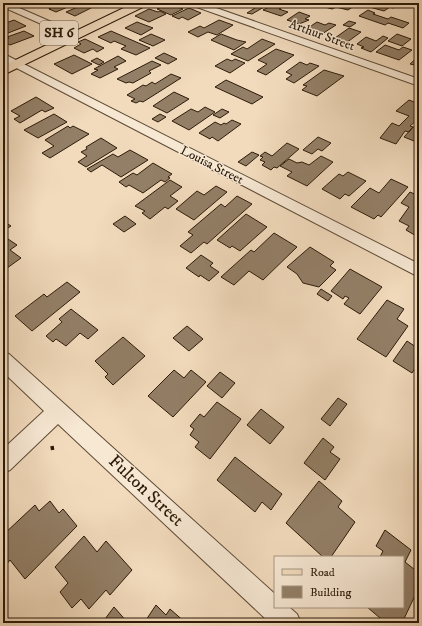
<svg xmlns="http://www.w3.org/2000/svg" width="422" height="626" viewBox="0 0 422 626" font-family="'IM FELL DW Pica',serif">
<rect width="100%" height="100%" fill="#f2dbbd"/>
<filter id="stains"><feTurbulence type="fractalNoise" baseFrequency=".005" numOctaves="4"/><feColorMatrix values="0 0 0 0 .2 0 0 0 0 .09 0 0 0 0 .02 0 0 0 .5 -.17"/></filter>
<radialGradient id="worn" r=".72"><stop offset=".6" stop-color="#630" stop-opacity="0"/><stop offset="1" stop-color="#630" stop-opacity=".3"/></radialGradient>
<!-- building -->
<path fill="#937f67" stroke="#2c1b09" d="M57 3H77L56 12 49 9H51L47 7Z
M87 3 95 6 75 16 66 12Z
M246 3H271L252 14 247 13 255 8 244 4Z
M326 3H343L354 6 348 10 336 7 332 9 325 7 329 4Z
M355 3H378L395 7 393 8 390 7 384 11Z
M169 4 183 9 171 15 157 9Z
M273 5 281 8 279 9 288 12 281 16 263 10Z
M189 8 201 13 188 20 182 17 179 19 172 16Z
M149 9 158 12 160 11 166 14 149 22 135 16Z
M368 10 375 13 373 14 388 19 391 17 409 23 403 28 388 23 385 25 359 16Z
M299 12 310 16 305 19 309 20 299 24 287 20Z
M14 20 26 26 3 35V24Z
M219 20 233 25 217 35 208 32 198 37 188 32 200 26 204 28Z
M349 21 356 23 350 27 343 25Z
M137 22 153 28 141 35 125 28Z
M317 22 325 25 329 23 336 25 322 34 308 28Z
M349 28 361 32 346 43 335 38Z
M24 31 34 36 10 45 3 41 9 38 7 37Z
M111 31 150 48 136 55 121 49 126 46 114 41 111 43 98 37Z
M151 34 165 40 153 46 139 40Z
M221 34 237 40 246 42 234 50 211 40Z
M397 34 411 39 402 46 388 41Z
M383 36 388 38 371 52 361 48 364 47 357 44 366 37 376 41Z
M85 39 104 48 97 52 93 49 84 53 74 48 81 44 78 42Z
M262 39 275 44 248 61 231 54 243 47 247 49Z
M385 45 399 50 403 47 412 50 399 60 376 52Z
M276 49 294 55 266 75 257 71 267 64 258 60Z
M164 53 177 59 168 64 155 58Z
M74 55 92 64 72 74 54 64Z
M118 56 126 61 114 67 118 69 100 78 91 74 98 70 94 69Z
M419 56V66L410 64Z
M97 58 104 62 99 65 91 61Z
M227 59 232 61 235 59 245 63 230 73 215 66Z
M152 61 161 65 149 71 151 73 133 83 129 82 126 83 117 79Z
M300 62 307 65 310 63 319 66 294 83 286 79 292 75 286 72Z
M324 70 344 76 317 96 302 90 307 86 303 85Z
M171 74 181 78 143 102 140 101 136 103 131 101 135 99 127 95 143 85 146 86 152 82 155 84Z
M226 80 263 97 252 104 215 87Z
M174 92 189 99 167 113 153 106Z
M36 97 54 108 45 112 42 110 20 123 14 119 20 116 11 111Z
M409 100 419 104V118L410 126 413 127 409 132 405 131 396 144 380 138 392 123 399 126 409 116 396 111Z
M205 107 215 112 189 130 172 121 191 109 198 112Z
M222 109 229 112 220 118 213 115Z
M54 114 67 122 38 138 24 130Z
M160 114 166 117 158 122 152 119Z
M232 120 241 124 218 141 212 137 210 139 199 133 215 122 221 125 224 123 226 124Z
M68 126 70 128 73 126 89 134 50 158 42 153 54 146 45 140Z
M413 127 419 130V143L404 137Z
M318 137 331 143 322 151 318 149 312 154 303 150Z
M101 138 117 148 86 167 78 162 87 156 81 152 87 149 86 147Z
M287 143 299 149 277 168 274 167 271 170 262 165 265 162 260 160 263 157 260 156 265 152 272 156Z
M130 150 148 160 121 177 102 165 91 172 87 169 113 154 118 157Z
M252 152 259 155 246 166 238 162Z
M321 156 333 162 307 186 287 176 292 172 280 166 289 159 297 163 302 162 309 165Z
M153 163 172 174 168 177 170 178 165 182 161 180 143 193 129 185 126 187 119 182 133 173 137 175Z
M348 172 366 181 349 196 345 194 340 199 322 189 339 174 343 176Z
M391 179 408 187 381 217 378 215 374 219 351 207 370 188 379 193Z
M170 180 182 187 170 196 178 201 168 209 165 207 150 219 142 213 145 211 135 206Z
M216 186 227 192 194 220 176 209 197 191 204 195Z
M410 192 419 196 418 237 406 230 409 226 399 221 409 207 401 203Z
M237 196 252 204 207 244 204 242 191 253 180 246 193 235 188 232 221 204 225 207Z
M246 214 267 227 240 251 232 246 230 248 217 240Z
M125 216 136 224 124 232 113 224Z
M3 221 11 226 3 231Z
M274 233 297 247 263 280 249 271 234 285 221 277 251 250 254 252Z
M8 239 17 245 10 250 21 258 3 271V243Z
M310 247 334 262 330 266 336 270 319 287 303 283 297 274 287 267Z
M201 255 213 263 210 266 219 272 209 281 200 275 199 277 186 268Z
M350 269 382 287 360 314 344 304 349 298 345 296 343 299 331 291Z
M67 282 80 292 32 331 15 316 44 294 47 297Z
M321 289 332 296 328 301 317 294Z
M387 300 404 309 397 319 408 326 386 357 357 339Z
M71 309 98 330 88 339 80 333 66 346 56 339 53 342 46 336 62 322 59 319Z
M187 326 203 339 189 351 173 338Z
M123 337 145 356 113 385 105 377 108 374 95 361Z
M407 341 419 349V362L412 373 393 361Z
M174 370 184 378 191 370 206 382 173 417 148 396Z
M220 372 235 383 222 398 207 386Z
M338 398 347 404 330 426 321 419Z
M217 402 241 419 210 459 195 447 199 442 190 435 194 429 190 426 200 414 204 417Z
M261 409 284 427 270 444 247 425Z
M323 438 334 447 330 452 340 459 325 480 304 463Z
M235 457 282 494 271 510 262 502 255 512 217 480Z
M319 481 342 501 338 507 355 522 331 557H323L286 523Z
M50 501 59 513 63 509 77 526 25 579 10 560 5 566 3 563V535L35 505 39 511Z
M385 530 411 550 405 562 419 573V587L402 623H386L367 607H403V557H380L383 551 376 546Z
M84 536 97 552 106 541 132 570 110 595 106 590 89 609 81 599 72 608 60 592 68 583 55 567Z
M156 605 166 615 170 609 186 623H144Z
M114 607 128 623H102Z"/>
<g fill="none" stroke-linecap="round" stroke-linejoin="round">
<defs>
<path id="street" d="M3 3H8L79 34 81 36 79 38H73L3 7Z
M190 3H202L419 79V86L191 5Z
M6 55 419 264V277L3 61V56Z
M3 352 9 354 275 594V607H289L297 614 301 623H270L58 424 10 470 3 473V449L44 411 3 372Z"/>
<path id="primary" d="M134 3H149L147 5 3 75V66Z"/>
</defs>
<!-- street casing -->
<use href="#street" stroke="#5e4b36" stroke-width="2"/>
<!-- primary casing -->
<use href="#primary" stroke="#2c1b09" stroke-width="2"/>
<!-- path -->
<path stroke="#2c1b09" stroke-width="3.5" stroke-dasharray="4 2.5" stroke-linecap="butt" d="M52 446 53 452"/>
<!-- street -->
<use href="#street" fill="#f7e8d4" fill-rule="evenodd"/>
<!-- primary -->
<use href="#primary" fill="#f2dbbd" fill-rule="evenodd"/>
</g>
<g text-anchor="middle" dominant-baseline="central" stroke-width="3" stroke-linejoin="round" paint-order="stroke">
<!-- far-street labels -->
<g font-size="13" fill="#2c1b09" stroke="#f7e8d4">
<text transform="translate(322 35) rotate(20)">Arthur Street</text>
<text transform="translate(212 165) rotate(27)">Louisa Street</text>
</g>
<!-- shield labels -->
<rect fill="#f7e8d4" stroke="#695846" stroke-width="1" x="40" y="21" width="38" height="24" rx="3"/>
<g font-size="14" font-weight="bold" fill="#2c1b09">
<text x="59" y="33">SH 6</text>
</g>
<!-- near-street labels -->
<g font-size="18" fill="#2c1b09" stroke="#f7e8d4">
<text transform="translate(146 491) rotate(43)">Fulton Street</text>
</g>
</g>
<!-- margin -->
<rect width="422" height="626" fill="none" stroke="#f2dbbd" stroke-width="16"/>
<rect x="4" y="4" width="414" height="618" fill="none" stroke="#2c1b09" stroke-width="2"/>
<rect x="8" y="8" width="406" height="610" fill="none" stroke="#2c1b09"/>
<!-- legend -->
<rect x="274" y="556" width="130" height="52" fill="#f7e8d4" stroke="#a69683"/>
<rect x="282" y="569" width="20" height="6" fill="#f2dbbd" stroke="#a69683"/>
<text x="310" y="576" font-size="12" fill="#2c1b09">Road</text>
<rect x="282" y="586" width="20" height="12" fill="#937f67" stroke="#a69683"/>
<text x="310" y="596" font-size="12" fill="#2c1b09">Building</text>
<rect width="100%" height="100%" filter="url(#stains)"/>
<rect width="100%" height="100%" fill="url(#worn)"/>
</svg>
